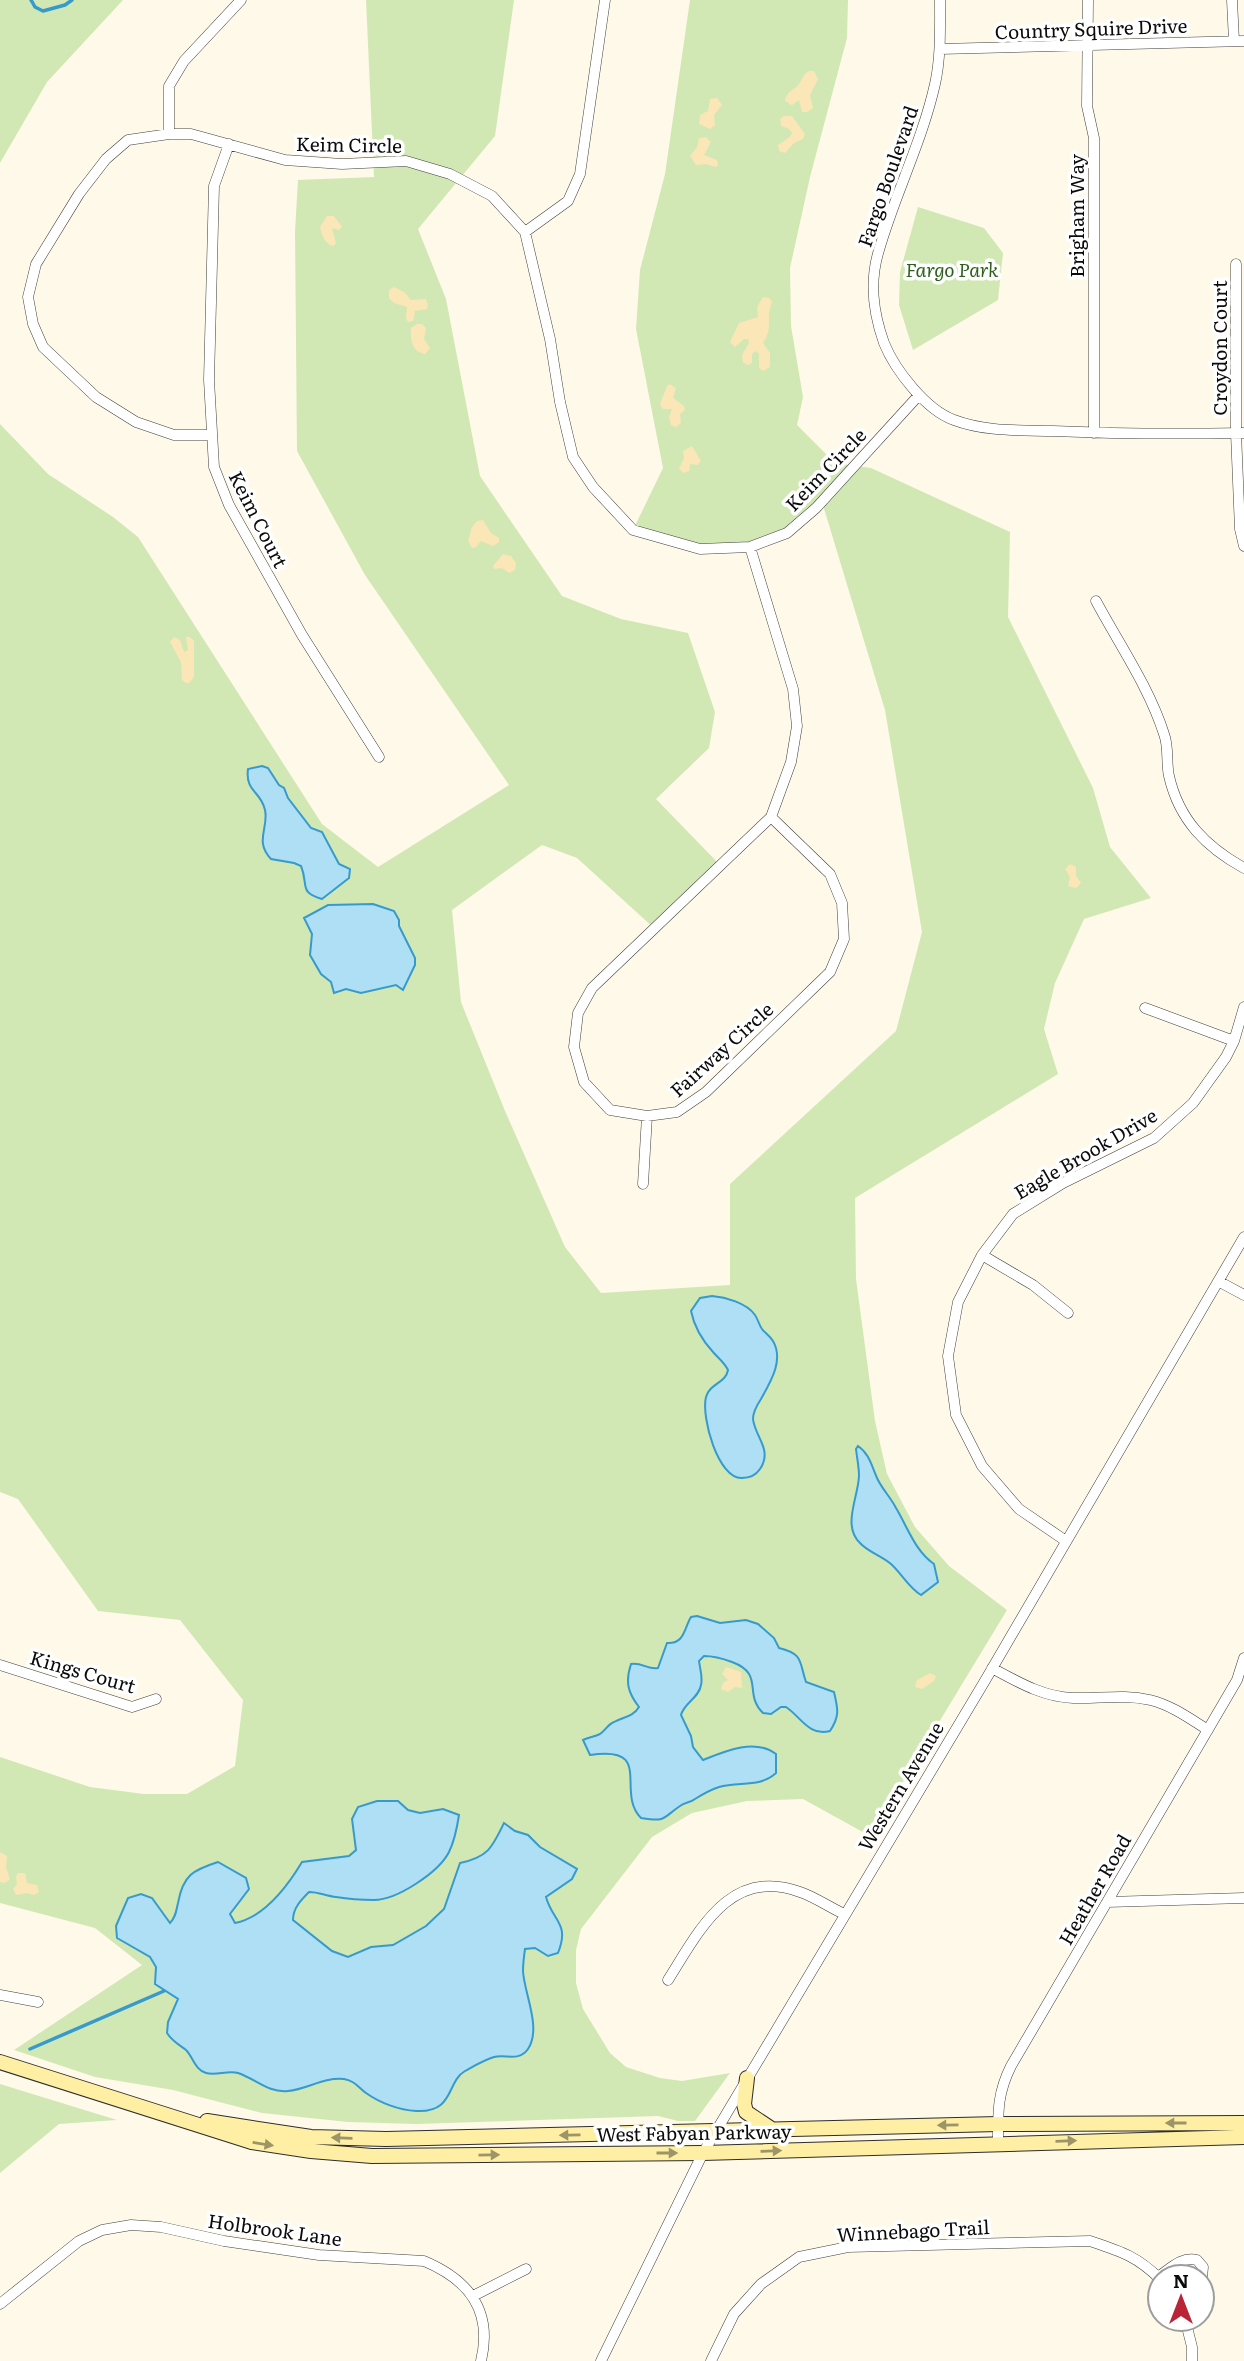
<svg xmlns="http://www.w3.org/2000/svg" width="1244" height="2361" viewBox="0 0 1244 2361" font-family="Literata,serif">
<rect width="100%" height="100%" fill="#fff9e9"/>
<!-- green -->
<path fill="#d2e8b4" d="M0 0H123L47 82 0 163Z
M366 0H514L495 136 418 229 446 299 480 476 562 596 621 619 688 633 715 712 709 748 656 799 721 866 655 929 577 858 542 845 452 910 461 1002 505 1111 565 1247 601 1293 730 1285V1184L896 1031 922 932 885 710 822 502 787 533 750 547 700 549 633 530 663 468 636 329 640 270 665 174 690 0H848L847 38 810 177 790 268 791 326 803 397 797 425 835 463 871 468 1010 532 1008 617 1093 788 1110 847 1151 898 1084 919 1055 983 1044 1029 1058 1074 855 1198 856 1279 875 1421 887 1474 915 1527 949 1566 1007 1610 870 1836 803 1799 747 1801 692 1813 652 1837 581 1929 576 1950V1983L583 2009 610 2053 626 2067 660 2078 682 2081 730 2073 695 2121H678L658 2116 416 2124 348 2122 262 2113 173 2090 95 2077 14 2050 142 1965 95 1928 0 1903V1757L90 1787 144 1794H187L235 1766 243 1700 180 1620 98 1611 18 1499 0 1492V424L48 474 113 517 138 537 322 824 378 867 509 785 365 575 297 451 295 231 298 180 374 177Z
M918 207 984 228 1003 253 998 300 913 350 899 305 900 272Z
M0 2084 117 2120 59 2124 0 2173Z"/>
<!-- sand -->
<path fill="#fae6b6" d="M809 71H814L818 79 810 95 813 108 807 112H802L799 100 792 105 785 101C787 90 794 91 799 84 804 77 802 75 809 71Z
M717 98 722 105 714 115 715 125 710 129 699 124 700 115 708 111 710 99Z
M784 116H792L805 134 803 139 794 143 785 153 779 151 778 145 790 137 792 133 789 129 781 126 780 119Z
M706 137 711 142 704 155 717 160 718 165 716 167 706 164 696 165 690 156 697 147 699 138Z
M327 216H334L342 227 339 230 332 228 336 244 333 246C326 245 321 234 320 227Z
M394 287 404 292 411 300 426 299 428 305 427 309 415 311 413 321 408 322 406 318 407 307 394 303 389 298V290Z
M763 297 769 298 772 302C765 320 774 326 763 343L770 353V367L763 371 759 368V354L756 351 752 354V363L747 365 743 362 742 355 749 343 748 339H744L735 347 730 342 739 323 758 317 757 307Z
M417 324H422L426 328 424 339 430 348 425 354C412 352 410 340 411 328Z
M670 384 676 388 673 398 684 406 685 410 680 414 681 423 676 427 671 425 669 417 672 409H663L660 404 667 386Z
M692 446 701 461 698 465 690 464 689 471 684 473 679 469 684 458 683 451Z
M483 520 491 533 499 538V542L493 546 481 541 476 547 472 548 468 541 472 527 477 521Z
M503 554 511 556 516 563 515 570 509 573 502 568 494 569 493 566Z
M174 637 180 640 184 652 188 650 186 637H190L194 641V677L189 683H186L182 680 181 662 170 642Z
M1070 864 1076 867V876L1081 883 1076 888 1068 886 1070 877 1065 869Z
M726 1667 741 1672 742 1688 735 1687 728 1692 721 1689 723 1683 728 1680 722 1674Z
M930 1673 936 1676 934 1681 922 1689 915 1687 917 1680Z
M0 1852 7 1856 6 1867 10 1879 5 1883 0 1882Z
M18 1873H25L27 1883 37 1885 39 1892 34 1895 27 1893 16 1895 13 1889 17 1884 16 1876Z"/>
<!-- water -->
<path fill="#aedff5" stroke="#369acc" stroke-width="2" d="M262 766 268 768 279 785 284 788 288 798 311 828 322 832 339 864 350 869 349 878 322 899C298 892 309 885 301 866L294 863 271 859C254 841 269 828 265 810 261 791 245 792 248 769Z
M373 904 394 911 399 920V926L415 958V965L403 990 396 985 361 993 346 989 334 993 331 982 321 974 310 955 312 934 304 918 328 905Z
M712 1296C725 1297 747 1303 755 1315 758 1319 759 1325 762 1329 765 1333 770 1336 773 1341 784 1360 771 1381 761 1399 757 1405 753 1412 753 1419 755 1437 773 1450 760 1469 756 1475 749 1478 742 1478 718 1479 701 1417 706 1397 709 1384 726 1383 728 1370 724 1362 719 1359 713 1352 702 1340 694 1326 691 1311L700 1298Z
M858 1446C870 1454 872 1468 878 1480 883 1490 891 1498 896 1508 907 1526 915 1551 934 1564L938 1582 921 1595C909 1588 902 1574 891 1564 882 1556 868 1552 860 1543 842 1526 858 1498 859 1476 859 1467 857 1458 856 1449Z
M697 1616 720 1623 746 1620 758 1624 774 1638 779 1648C804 1654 799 1662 806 1682L834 1692C838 1709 840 1716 830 1731 809 1737 800 1716 786 1707H781L771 1714 763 1713C743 1694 765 1674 732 1662 724 1659 713 1656 704 1656L699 1661C700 1669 703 1678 701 1685 699 1698 684 1703 681 1715L691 1736 693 1747 703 1760C725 1751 755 1738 776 1754V1773C760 1788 739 1781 719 1787 710 1790 703 1794 695 1799 690 1803 685 1802 680 1806 661 1819 667 1822 641 1818 615 1792 655 1745 590 1755L583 1740C589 1737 594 1737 600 1734 605 1731 608 1724 614 1722 623 1717 633 1717 639 1707 628 1693 625 1682 631 1664 642 1662 648 1670 658 1668L667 1643C685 1644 684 1628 691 1617Z
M377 1801H398L408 1810 420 1813 443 1809 459 1815C457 1828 455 1840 449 1852 439 1872 397 1900 374 1900 361 1900 348 1899 336 1897 326 1896 319 1892 309 1892 301 1900 293 1908 293 1920L332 1951 348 1957 371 1947 393 1945 426 1926 444 1909 460 1863C488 1857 492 1848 504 1823L515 1831 528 1835 540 1847 577 1869 572 1879 546 1897C553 1922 570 1923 558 1953L548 1956 535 1948 525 1949C524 1956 523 1964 523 1971 524 1993 542 2028 528 2049 519 2062 506 2054 494 2057 484 2060 474 2066 465 2071 446 2082 455 2113 416 2111 399 2110 380 2103 366 2093 358 2087 355 2081 344 2079 323 2077 308 2089 288 2091 268 2093 256 2079 238 2073 228 2070 216 2076 206 2073 195 2070 193 2057 186 2050 178 2044 172 2041 167 2033L168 2022 178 1999 155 1984 156 1967 150 1957 117 1938 116 1926 128 1898 141 1894 152 1898 170 1923C176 1917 176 1911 178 1903 183 1875 193 1870 218 1862L246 1878 249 1889 230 1914 235 1923C265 1917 287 1887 302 1862L349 1856 356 1850 352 1819 358 1807Z"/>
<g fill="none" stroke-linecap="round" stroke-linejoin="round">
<!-- stream -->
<path stroke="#369acc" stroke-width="3.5" d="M31 0 35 7 43 11 65 5 72 0
M30 2049 164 1991"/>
<defs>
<path id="minor" d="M940 0C940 28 941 57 935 84 922 142 895 194 879 250 869 282 873 312 884 343 895 370 926 410 954 420 986 432 1020 430 1053 431 1117 434 1181 434 1244 433
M1088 0 1087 106 1094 138V433
M1232 0 1234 41
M940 49 1244 41
M169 134V86L184 61 241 0
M229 144 214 186 209 380 214 467 229 505 302 635 379 757
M525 232 568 201 580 174 605 0
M1236 264V433L1240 529 1244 546
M211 435H174L136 422 96 397 43 347 33 324 28 297 36 264 79 194 106 159 128 140 169 134H191L285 160 342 164 406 161 450 174 492 196 525 232 550 339 560 402 573 457 593 487 633 530 700 549 750 547 787 533 816 508 919 395
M750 547 793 689 797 726 791 762 771 817 592 988 578 1013 574 1047 584 1082 610 1110 647 1116 677 1112 706 1092 830 972 844 939 842 903 830 874 771 817
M1096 601C1119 644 1149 687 1164 734 1169 747 1166 763 1169 776 1179 820 1206 847 1244 868
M1145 1008 1234 1041
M643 1184 647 1116
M982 1255 1033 1285 1068 1313
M1218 1281 1244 1295
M1066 1541 1019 1509 982 1466 956 1415 948 1356 958 1302 982 1255 1013 1214 1063 1183 1154 1138 1193 1103 1226 1057 1234 1041 1244 1007
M0 1665 132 1707 156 1699
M992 1668C1018 1682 1043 1697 1073 1698 1099 1699 1124 1694 1150 1700 1171 1705 1189 1718 1208 1730
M1107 1902 1244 1898
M668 1980C699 1931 730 1866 800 1892 815 1897 829 1907 844 1914
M0 1995 38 2002
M998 2144C998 2113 997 2094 1011 2066L1237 1680 1244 1658
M1158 2277C1171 2268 1182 2256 1197 2260L1203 2267 1202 2277
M473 2296 526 2269
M0 2304 79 2241 102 2230 131 2225 161 2227 224 2241 319 2255 424 2261C469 2280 493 2310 481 2361
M1185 2319 1192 2347V2361
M601 2361 703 2153 986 1679 1244 1237
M711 2361 734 2314 761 2284 799 2257 848 2247 1090 2241C1120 2251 1137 2256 1160 2279"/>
<path id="secondary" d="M0 2062 252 2142 311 2151 372 2156 703 2153 1244 2137
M747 2078 744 2104 746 2112 770 2128
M207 2121 311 2137 386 2139 998 2124 1244 2123"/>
</defs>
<!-- minor casing -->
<use href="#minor" stroke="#3e3e3e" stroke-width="11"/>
<!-- secondary casing -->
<use href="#secondary" stroke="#2d2d2d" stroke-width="16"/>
<!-- minor -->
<use href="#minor" stroke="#fff" stroke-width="10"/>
<!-- secondary -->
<use href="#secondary" stroke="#feefa4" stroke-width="14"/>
</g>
<!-- one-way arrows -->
<defs><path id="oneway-solid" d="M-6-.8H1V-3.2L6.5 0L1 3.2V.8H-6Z" transform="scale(1.75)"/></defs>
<g fill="#9d9467">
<use href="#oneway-solid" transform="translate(1176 2123) rotate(180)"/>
<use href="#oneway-solid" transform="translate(948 2125) rotate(179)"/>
<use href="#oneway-solid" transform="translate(570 2135) rotate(179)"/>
<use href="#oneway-solid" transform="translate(342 2138) rotate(-178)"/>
<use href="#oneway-solid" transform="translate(1066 2141) rotate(-2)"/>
<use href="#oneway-solid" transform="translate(263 2144) rotate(9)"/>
<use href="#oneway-solid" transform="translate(771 2151) rotate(-2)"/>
<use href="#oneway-solid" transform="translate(667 2153)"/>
<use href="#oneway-solid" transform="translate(489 2155) rotate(-1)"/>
</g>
<g text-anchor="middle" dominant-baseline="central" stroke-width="7" stroke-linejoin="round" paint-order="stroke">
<!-- street labels -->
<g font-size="19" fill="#0b0b0b" stroke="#fff">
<text transform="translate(1091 28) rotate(-2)">Country Squire Drive</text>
<text transform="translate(349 144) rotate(1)">Keim Circle</text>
<text transform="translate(887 176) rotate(-71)">Fargo Boulevard</text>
<text transform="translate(1076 216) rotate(-90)">Brigham Way</text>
<text transform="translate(1219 348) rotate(-90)">Croydon Court</text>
<text transform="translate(825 469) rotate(-46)">Keim Circle</text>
<text transform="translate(259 519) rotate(63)">Keim Court</text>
<text transform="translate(721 1049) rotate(-42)">Fairway Circle</text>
<text transform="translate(1085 1153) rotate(-30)">Eagle Brook Drive</text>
<text transform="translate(83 1671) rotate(16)">Kings Court</text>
<text transform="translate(900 1786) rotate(-59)">Western Avenue</text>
<text transform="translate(1094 1889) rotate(-60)">Heather Road</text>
<text transform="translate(694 2132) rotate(-1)">West Fabyan Parkway</text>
<text transform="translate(275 2229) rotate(8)">Holbrook Lane</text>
<text transform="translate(913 2230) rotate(-3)">Winnebago Trail</text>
</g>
<!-- park labels -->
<g font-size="19" font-style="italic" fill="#2f611d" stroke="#fff">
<text x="952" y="269">Fargo Park</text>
</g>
</g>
<!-- north arrow -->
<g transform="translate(1181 2298)"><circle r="33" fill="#ffffff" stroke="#9d9d9d" stroke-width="2"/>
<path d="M0-5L12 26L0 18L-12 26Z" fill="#b92536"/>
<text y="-10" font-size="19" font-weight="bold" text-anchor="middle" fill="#0b0b0b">N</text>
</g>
</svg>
